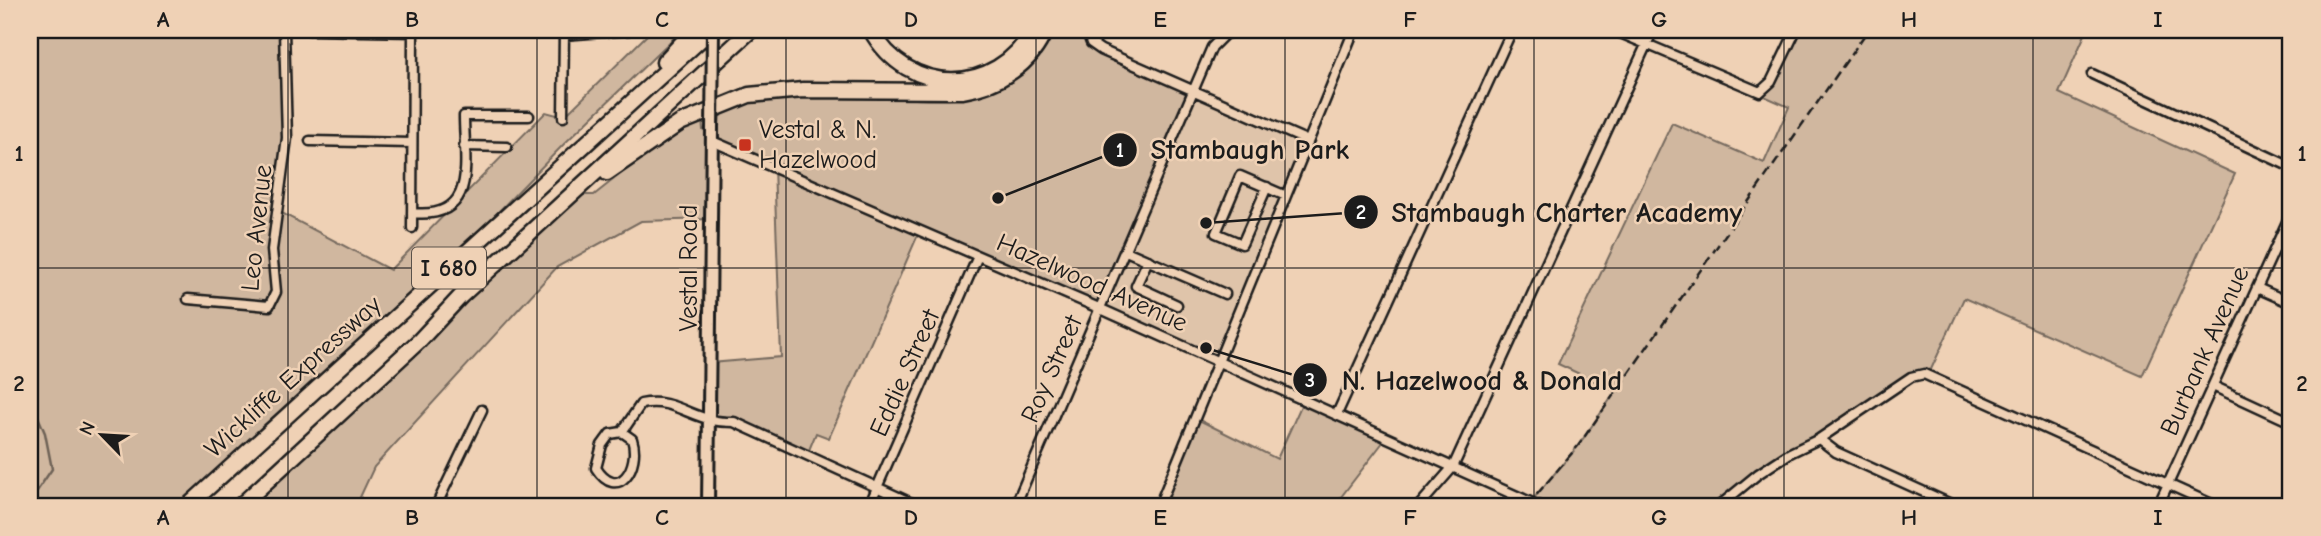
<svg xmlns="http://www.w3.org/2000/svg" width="2321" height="536" viewBox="0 0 2321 536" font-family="'Comic Neue',sans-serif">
<rect width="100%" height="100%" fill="#efd1b5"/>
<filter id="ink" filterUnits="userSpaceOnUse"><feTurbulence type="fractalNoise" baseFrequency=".0143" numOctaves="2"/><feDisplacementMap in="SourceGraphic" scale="14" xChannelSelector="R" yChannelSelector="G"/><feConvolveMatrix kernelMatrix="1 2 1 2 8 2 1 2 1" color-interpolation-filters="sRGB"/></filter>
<g filter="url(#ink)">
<!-- built -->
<path fill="#dfc4aa" d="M1194 91 1308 141 1218 361 1101 309Z"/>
<!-- green -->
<path fill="#d0b79f" stroke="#766a5e" stroke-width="2" d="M30 30H284L287 128 276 210 390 270 546 112 564 117 652 30H682L563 145 408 305 188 506H30Z
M1052 30H1086L1091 43 1194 91 1101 309 920 230 829 438 816 433 807 455 734 422 711 420V363L781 357 774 167 713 141 712 219 641 221 557 267 374 467 356 506H240L571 195H594L633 164 702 118 703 130 719 127 720 109C777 93 838 96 897 98 925 99 955 103 983 93 999 87 1034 51 1049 38Z
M1796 30H2087L2059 93 2235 174 2142 376 1964 298 1928 376 1918 375 1803 446 1719 506H1527L1578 446 1616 391 1558 364 1672 123 1764 163 1789 107 1755 92 1762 91Z
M1304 399 1387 437 1334 506H1187L1164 495 1195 418 1277 459Z"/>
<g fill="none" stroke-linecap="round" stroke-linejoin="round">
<!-- stream -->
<path stroke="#6e6257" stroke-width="2.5" d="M30 398 45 433 52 469 35 494 37 506"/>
<defs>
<path id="street" d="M309 30 413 32
M1086 30 1091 43 1101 50 1308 141
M1613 30 1760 92 1771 82 1796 30
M564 35 629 30
M2092 74 2291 167
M563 117 564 30
M310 141 412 143
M712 141 1101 309 1539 506
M464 146 507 147
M1267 187 1242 244 1216 233 1240 176 1286 196
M412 213C479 220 464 162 464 116H529
M412 228 413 30
M1126 251 1225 294
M1148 260 1136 286 1177 305
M2257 288 2291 303
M188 299 269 306 276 292 272 250 287 138 284 30
M2213 386 2291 422
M1337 414 1512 30
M622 432 632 439C641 466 618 503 596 468L602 445 610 434 622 432 641 404C670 398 685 414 712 420 719 422 727 422 734 422L918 506
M1819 439 1836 452 1955 506
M436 506 482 410
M869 506 978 256
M1015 506 1212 47 1225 34 1238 30
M1159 506 1354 30
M1419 506 1453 467 1653 30
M1719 506 1758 474 1790 453 1819 439 1911 377 1924 374 2216 506
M2158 506 2291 213"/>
<path id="secondary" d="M708 506 712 129"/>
<path id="highway" d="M871 30C908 97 996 97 1033 30
M664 62 694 30
M607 173 680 123 749 95 803 90 962 91C998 86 1032 64 1045 30
M188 506 711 30
M240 506 419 341 461 296 751 30"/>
</defs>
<!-- street casing -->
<use href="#street" stroke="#1c1c1c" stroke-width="13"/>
<!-- secondary casing -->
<use href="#secondary" stroke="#1c1c1c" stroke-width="16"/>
<!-- highway casing -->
<use href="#highway" stroke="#1c1c1c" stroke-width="19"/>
<!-- street -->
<use href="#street" stroke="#efd1b5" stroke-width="8"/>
<!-- secondary -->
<use href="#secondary" stroke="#efd1b5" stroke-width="10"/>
<!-- highway -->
<use href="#highway" stroke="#efd1b5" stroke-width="14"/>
<!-- rail -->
<path stroke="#1c1c1c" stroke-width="2.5" stroke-dasharray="10 5" stroke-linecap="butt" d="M1527 506 1578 446 1868 30"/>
<defs>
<path id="secondary-bridge" d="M712 129 713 30"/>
</defs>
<!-- secondary-bridge casing -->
<use href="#secondary-bridge" stroke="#1c1c1c" stroke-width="16" stroke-linecap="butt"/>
<!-- secondary-bridge -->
<use href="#secondary-bridge" stroke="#efd1b5" stroke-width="10"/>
</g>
</g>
<!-- grid -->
<path fill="none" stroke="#1c1c1c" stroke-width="2" stroke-opacity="0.55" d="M288 30V506M537 30V506M786 30V506M1036 30V506M1285 30V506M1534 30V506M1784 30V506M2033 30V506M30 268H2291"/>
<!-- markers -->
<rect fill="#c8321e" stroke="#efd1b5" stroke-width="2.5" x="738" y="138" width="14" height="14" rx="3.5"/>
<g text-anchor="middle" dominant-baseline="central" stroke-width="5" stroke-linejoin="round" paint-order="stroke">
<!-- shield labels -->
<rect fill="#efd1b5" stroke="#5b524a" stroke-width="2" x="412" y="247.5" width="74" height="41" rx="5"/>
<g font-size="24" font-weight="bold" fill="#1c1c1c">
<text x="449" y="268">I 680</text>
</g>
<!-- poi labels -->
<g font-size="26" fill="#1c1c1c" stroke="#efd1b5" text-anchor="start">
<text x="759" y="130">Vestal &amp; N.<tspan x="759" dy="30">Hazelwood</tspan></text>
</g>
<!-- street labels -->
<g font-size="26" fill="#1c1c1c" stroke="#efd1b5">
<text transform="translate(257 228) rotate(-84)">Leo Avenue</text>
<text transform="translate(689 268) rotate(-90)">Vestal Road</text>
<text transform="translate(1092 283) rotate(24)">Hazelwood Avenue</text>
<text transform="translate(2205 351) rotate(-66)">Burbank Avenue</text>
<text transform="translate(1052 369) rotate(-66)">Roy Street</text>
<text transform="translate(905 373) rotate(-66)">Eddie Street</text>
<text transform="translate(293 377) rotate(-42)">Wickliffe Expressway</text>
</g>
</g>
<!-- callouts -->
<path fill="none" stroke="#1c1c1c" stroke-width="2.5" d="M998 198L1120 150M1206 223L1361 212M1206 348L1310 380"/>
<g fill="#1c1c1c" stroke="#efd1b5" stroke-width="2.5">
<circle cx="998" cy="198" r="7"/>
<circle cx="1206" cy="223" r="7"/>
<circle cx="1206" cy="348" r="7"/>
<circle cx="1120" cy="150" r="18"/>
<circle cx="1361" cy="212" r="18"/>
<circle cx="1310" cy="380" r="18"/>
</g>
<g font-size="21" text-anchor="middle" font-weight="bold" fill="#fff">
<text x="1120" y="157">1</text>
<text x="1361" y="219">2</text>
<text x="1310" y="387">3</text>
</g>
<g font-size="28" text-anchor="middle" font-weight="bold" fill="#1c1c1c" stroke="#efd1b5" stroke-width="5" stroke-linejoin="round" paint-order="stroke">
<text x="1250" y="159">Stambaugh Park</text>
<text x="1567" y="222">Stambaugh Charter Academy</text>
<text x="1482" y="390">N. Hazelwood &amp; Donald</text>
</g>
<!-- margin -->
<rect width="2321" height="536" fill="none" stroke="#efd1b5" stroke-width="77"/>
<!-- north arrow -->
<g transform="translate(102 435) rotate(295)" stroke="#efd1b5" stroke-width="5" paint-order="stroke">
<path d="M0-5L12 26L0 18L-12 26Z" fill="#1c1c1c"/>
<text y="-10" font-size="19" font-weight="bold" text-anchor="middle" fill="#1c1c1c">N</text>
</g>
<rect x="38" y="38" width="2244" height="460" fill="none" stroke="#1c1c1c" stroke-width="2.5"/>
<g font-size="23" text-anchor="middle" font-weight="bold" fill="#1c1c1c">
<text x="163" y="27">A</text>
<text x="412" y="27">B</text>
<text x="662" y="27">C</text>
<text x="911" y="27">D</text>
<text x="1160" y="27">E</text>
<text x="1410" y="27">F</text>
<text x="1659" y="27">G</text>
<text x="1909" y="27">H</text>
<text x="2158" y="27">I</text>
<text x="19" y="161">1</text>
<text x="2302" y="161">1</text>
<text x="19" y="391">2</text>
<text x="2302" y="391">2</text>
<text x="163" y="525">A</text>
<text x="412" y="525">B</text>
<text x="662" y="525">C</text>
<text x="911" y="525">D</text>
<text x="1160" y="525">E</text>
<text x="1410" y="525">F</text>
<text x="1659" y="525">G</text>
<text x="1909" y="525">H</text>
<text x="2158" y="525">I</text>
</g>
</svg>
